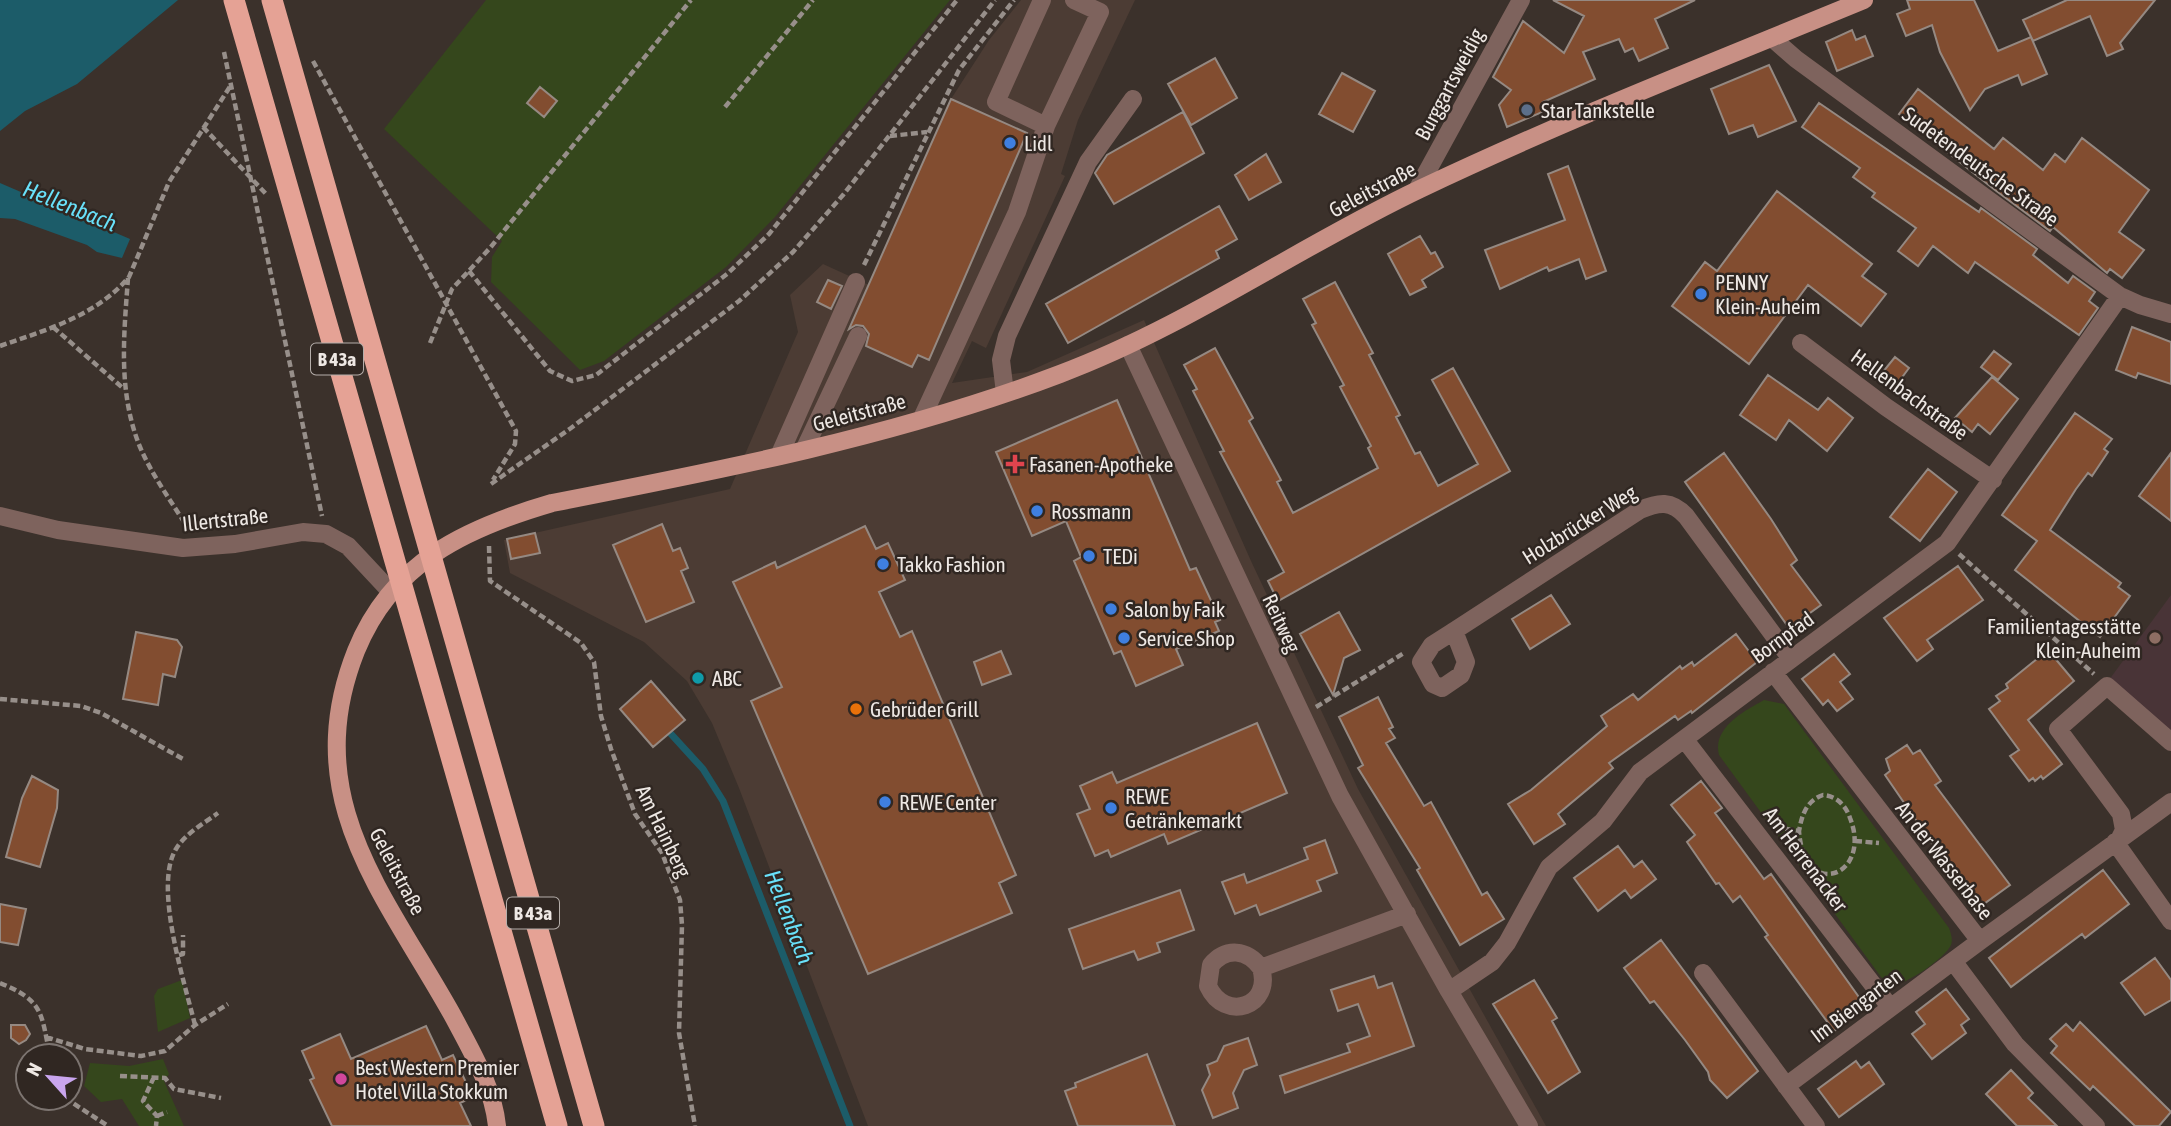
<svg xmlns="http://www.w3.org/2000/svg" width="2171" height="1126" viewBox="0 0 2171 1126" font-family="'Asap Condensed',sans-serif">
<rect width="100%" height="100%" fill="#3b312b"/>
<!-- built -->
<path fill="#4c3c34" d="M1021 0H1135L1078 120 1061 174 1065 176 986 348 972 341 952 383 1027 372 1144 320 1251 561 1358 789 1546 1126H868L739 788 712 723 687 681 644 642 510 573 504 540 730 489 798 332 790 295 823 264 869 285 951 99 989 40Z"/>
<!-- education -->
<path fill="#493437" d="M2171 595V735L2109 680Z"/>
<!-- green -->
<path fill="#35471c" d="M486 0H950L775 217 726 267 604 361 580 370 491 282 492 257 502 241 384 129Z
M1764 700 1784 704 1949 928C1951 934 1953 939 1951 945 1945 958 1906 985 1892 985L1881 977 1719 755C1712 728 1744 711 1764 700Z
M182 980 190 1018 158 1032 154 996 158 989Z
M163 1059 169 1074 164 1081 184 1126H139L122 1099 101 1102 84 1086 90 1063 129 1066Z"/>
<!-- water -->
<path fill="#1c5c69" d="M0 0H178L77 84 25 111 0 131Z
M0 183 130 239 122 258 97 252 87 245 15 219 0 218Z"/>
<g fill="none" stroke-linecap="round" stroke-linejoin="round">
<!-- stream -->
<path stroke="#1c5c69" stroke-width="7" d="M671 734 703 769 723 801 850 1126"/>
</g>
<!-- building -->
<path fill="#824d30" stroke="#958982" stroke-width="2" d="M1553 0H1695L1655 19 1668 48 1639 61 1633 48 1625 52 1619 39 1583 52 1595 79 1543 102 1547 110 1507 127 1499 105 1511 90 1493 77 1523 21 1564 53 1584 16Z
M1907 0H1974L1998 51 2031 37 2047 74 2022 85 2018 75 1985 89 1970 110 1940 52 1932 25 1906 36 1897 14 1910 9Z
M2067 0H2155L2120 43 2123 49 2107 56 2090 16 2033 41 2023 20Z
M1852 30 1856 40 1865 36 1873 56 1837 71 1826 42Z
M1215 58 1237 98 1191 125 1168 84Z
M1769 65 1796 121 1758 137 1753 125 1729 134 1711 89Z
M1342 73 1375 91 1353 132 1319 114Z
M540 87 557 101 544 117 527 103Z
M1918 89 1994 149 2003 138 2043 170 2055 154 2065 162 2082 138 2149 190 2119 232 2144 250 2122 278 2110 269 2107 273 2053 227 2050 231 1995 190 1899 114Z
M951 99 1027 133 929 360 918 355 912 367 866 346 869 334 863 326 856 325 849 329Z
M1819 103 1979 212 1981 208 2037 249 2033 255 2068 283 2073 276 2095 292 2089 301 2098 308 2079 335 1975 262 1968 273 1933 246 1918 266 1898 251 1916 228 1872 197 1875 193 1853 177 1860 168 1802 127Z
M1183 112 1204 153 1114 204 1095 173 1107 155Z
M1266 154 1281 182 1249 200 1235 175Z
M1568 166 1606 271 1586 279 1579 259 1549 271 1547 267 1500 289 1485 250 1565 220 1548 174Z
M1777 191 1872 264 1862 276 1886 294 1861 326 1808 285 1749 364 1672 306 1705 262 1717 271Z
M1219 206 1237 239 1216 251 1219 258 1068 343 1046 304Z
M1420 236 1431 254 1435 252 1443 267 1422 280 1426 287 1410 295 1388 254Z
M828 280 842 286 831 309 817 302Z
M1335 282 1373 353 1369 355 1400 415 1396 417 1415 454 1420 452 1438 486 1478 464 1432 380 1453 368 1510 471 1278 601 1268 581 1284 572 1220 452 1224 451 1193 391 1197 389 1184 365 1215 348 1253 418 1249 421 1281 480 1277 482 1293 513 1378 468 1368 448 1371 446 1340 387 1344 385 1312 325 1316 323 1303 299Z
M2132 327 2171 342V384L2138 373 2136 378 2116 370Z
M1994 351 2011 364 1998 380 1981 367Z
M1895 357 1909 368 1897 384 1882 373Z
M1768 375 1818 410 1828 398 1853 418 1827 451 1789 420 1776 440 1740 415Z
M1992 377 2018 399 1990 434 1978 424 1972 432 1955 418Z
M1117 400 1190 570 1196 568 1220 620 1215 622 1219 631 1176 649 1183 665 1136 686 1121 651 1114 654 1074 561 1081 557 1066 521 1032 536 996 452Z
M2075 413 2112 439 2104 449 2108 452 2092 476 2088 473 2076 489 2050 530 2121 583 2118 587 2130 596 2100 637 2015 570 2037 541 2002 515Z
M1724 453 1771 519 1797 560 1791 565 1821 605 1789 628 1685 482Z
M2171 453V521L2139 496Z
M1928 469 1957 492 1920 541 1890 517Z
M662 524 673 551 680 548 688 568 681 571 694 602 646 622 613 545Z
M865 526 876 549 888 543 905 580 879 592 900 637 912 631 1016 875 999 883 1012 913 868 974 751 701 782 687 733 582 775 562 777 568Z
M535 533 540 553 511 559 507 539Z
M1958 566 1983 600 1927 640 1933 649 1917 661 1884 618Z
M1551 595 1570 624 1530 649 1512 619Z
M1339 612 1360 650 1344 658 1333 695 1300 634Z
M136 632 177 640 182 647 175 677 163 674 158 705 123 699Z
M1736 634 1757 662 1692 713 1691 711 1678 720 1675 716 1609 763 1613 768 1558 814 1565 824 1534 844 1508 804 1531 790 1607 726 1601 716 1633 694 1638 700 1680 666 1682 669 1692 662 1694 666Z
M2048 650 2074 681 2028 720 2062 764 2043 779 2041 776 2035 781 2033 778 2029 781 2010 756 2019 750 1989 709 2000 701 1996 696 2008 688 2006 684Z
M1001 651 1011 674 982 685 974 662Z
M1834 654 1850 674 1840 682 1853 699 1837 711 1828 700 1823 705 1802 679Z
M651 681 685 720 653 747 620 709Z
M1378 697 1393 727 1389 729 1395 738 1386 743 1424 806 1431 802 1482 895 1487 892 1504 919 1460 945 1417 870 1420 868 1358 768 1363 765 1339 717Z
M1257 723 1287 793 1168 844 1164 834 1111 857 1108 850 1095 856 1077 814 1090 809 1080 786 1112 772 1117 783Z
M1907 745 1913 754 1920 750 1941 781 1935 785 2010 885 1981 906 1945 856 1942 858 1885 775 1890 771 1886 759Z
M32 776 58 790 57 808 40 867 6 857 22 798Z
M1701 781 1722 808 1715 813 1764 879 1771 874 1866 1007 1834 1031 1765 937 1768 935 1740 896 1733 902 1719 883 1716 884 1687 842 1695 835 1671 805Z
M1325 840 1337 873 1317 881 1321 891 1260 915 1256 905 1235 914 1222 882 1244 874 1247 883 1308 859 1304 848Z
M1618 846 1634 867 1642 861 1656 879 1631 898 1625 890 1598 911 1574 878Z
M2103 870 2129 904 2085 938 2082 934 2011 987 1989 958Z
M1180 890 1194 930 1157 943 1160 952 1138 960 1134 951 1083 969 1069 929Z
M0 904 26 909 18 945 0 942Z
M1661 940 1758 1071 1727 1098 1710 1080 1708 1072 1685 1040 1654 1001 1650 1003 1624 968Z
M2155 958 2171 980V1000L2145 1015 2121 983Z
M1374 976 1378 988 1392 983 1414 1046 1285 1093 1280 1076 1350 1052 1347 1044 1370 1036 1358 1004 1338 1011 1331 990Z
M1534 980 1557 1018 1552 1021 1580 1072 1548 1093 1493 1004Z
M1946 989 1969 1019 1961 1025 1966 1033 1932 1059 1912 1034 1925 1024 1916 1012Z
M2080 1022 2171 1112 2159 1126H2135L2093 1086 2090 1090 2051 1053 2057 1046 2050 1039 2066 1024 2073 1031Z
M11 1025H25L30 1034 26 1040 19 1044 11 1038Z
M426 1026 442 1060 453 1055 473 1097 460 1103 471 1126H332L310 1080 314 1078 302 1051 340 1034 351 1059Z
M1248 1038 1257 1065 1244 1070 1233 1093 1238 1108 1213 1118 1202 1090 1210 1075 1207 1065 1217 1061 1224 1046Z
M1147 1054 1175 1126H1078L1065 1091 1076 1087 1075 1083Z
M1856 1061 1861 1068 1869 1062 1884 1084 1839 1117 1818 1089Z
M2011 1070 2033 1093 2028 1098 2057 1126H2017L1986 1094Z"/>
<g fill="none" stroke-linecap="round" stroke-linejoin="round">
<!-- path -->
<path stroke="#978f8a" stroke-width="4.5" stroke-dasharray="7 3.5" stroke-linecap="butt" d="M224 52 322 516
M313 61 516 431 515 444 493 480
M725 107 813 0
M203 127 267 195
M890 136 927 132
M864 265 959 70 1014 0
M469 271 550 371 572 381 596 375 727 274 769 234 957 0
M128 278C124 334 118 388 138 442 150 473 172 502 189 530
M53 327 124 389
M430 343 452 289 490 248 691 0
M0 346C46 330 96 316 129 277L169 182 231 85
M491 484 571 428 739 301 793 252 843 195 995 0
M489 546 490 581 581 643 594 662 601 716 611 749 635 814 662 853 680 900 682 925 679 1033 695 1126
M1959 554 2094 674
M0 699 81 706 101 713 183 759
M1316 707 1404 653
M1775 827 1799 831C1804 902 1873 876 1850 818 1846 806 1837 796 1823 795 1806 801 1802 815 1799 831
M1855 841 1879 843
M179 955 183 954V935
M0 983C44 1001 41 1013 50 1056
M195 1025C185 984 153 886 176 849 185 834 204 823 218 813
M46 1037 85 1049 141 1056 165 1051 195 1025 228 1004
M120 1076 165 1078 174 1089 221 1098
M154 1077 143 1101 157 1116 156 1126
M65 1098 108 1126
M157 1116 167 1112"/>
<!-- minor -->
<path stroke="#7e635d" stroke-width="18" d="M1042 0 996 102 1046 126
M1772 38 1796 59 2120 296 2140 305 2171 314
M1417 190 1521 0
M1801 343 1886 407 1993 480
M1128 345 1340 796 1449 991 1529 1126
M1005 393 1001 360 1007 336 1088 162 1133 99
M922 418 1017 212 1046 126 1100 12 1074 0
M804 450 858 336
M779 456 856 282
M0 516 58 530 183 548 235 544 303 532 326 534 348 546 391 592
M1454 631 1466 662 1461 675 1442 688 1433 684 1421 662 1432 645 1454 631 1640 510C1659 502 1671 500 1686 516L1791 659
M1773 672 1980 941 1953 961 2015 1044 2096 1126
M1685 740 1890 1007
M2119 840 2171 802
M2115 842 2171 921
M1980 941 2119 840 2124 830 2121 814 2058 729 2107 686 2171 742
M1261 968C1273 1006 1225 1023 1208 986L1211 965C1226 947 1247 949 1261 968L1407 914
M1703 973 1816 1126
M1449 991 1492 962 1507 943 1549 867 1603 821 1640 772 1947 543 2120 296
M1786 1086 1953 961"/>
<!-- major -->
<path stroke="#c89085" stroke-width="18" d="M497 1126C493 1087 472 1052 454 1018 386 895 297 800 356 651 392 562 466 528 552 503 722 470 897 436 1060 374 1188 326 1298 247 1420 189 1565 120 1716 61 1864 0"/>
<!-- highway -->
<path stroke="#e5a295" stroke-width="21" d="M234 0 557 1126
M272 0 594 1126"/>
</g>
<!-- markers -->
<circle fill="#5c6f8a" stroke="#302722" stroke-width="2.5" cx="1527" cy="110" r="7"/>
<g fill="#3f7fe0" stroke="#302722" stroke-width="2.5">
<circle cx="1010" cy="143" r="7"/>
<circle cx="1701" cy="294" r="7"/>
<circle cx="1037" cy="511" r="7"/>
<circle cx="1089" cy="556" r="7"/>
<circle cx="883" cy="564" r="7"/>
<circle cx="1111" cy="609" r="7"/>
<circle cx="1124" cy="638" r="7"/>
<circle cx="885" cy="802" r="7"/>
<circle cx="1111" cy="808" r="7"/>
</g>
<path fill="#e0444e" stroke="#302722" stroke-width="2.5" d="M1011.5 453.5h7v7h7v7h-7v7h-7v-7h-7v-7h7z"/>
<circle fill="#8d6e63" stroke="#302722" stroke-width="2.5" cx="2155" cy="638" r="7"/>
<circle fill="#0f9aa8" stroke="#302722" stroke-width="2.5" cx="698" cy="678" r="7"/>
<circle fill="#e8710a" stroke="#302722" stroke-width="2.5" cx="856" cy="709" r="7"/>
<circle fill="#d1479c" stroke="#302722" stroke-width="2.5" cx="341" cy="1079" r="7"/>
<g text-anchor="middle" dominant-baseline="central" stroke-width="5" stroke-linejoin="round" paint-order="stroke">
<!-- shield labels -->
<g fill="#302722" stroke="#b5aeaa" stroke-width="2">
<rect x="311" y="343.5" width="52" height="31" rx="5"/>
<rect x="507" y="897.5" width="52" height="31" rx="5"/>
</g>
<g font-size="19" font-weight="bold" fill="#eee8e4">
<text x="337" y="359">B 43a</text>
<text x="533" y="913">B 43a</text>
</g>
<!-- street labels -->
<g font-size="21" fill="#eee8e4" stroke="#302722">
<text transform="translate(1449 84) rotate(-62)">Burggartsweidig</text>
<text transform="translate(1981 166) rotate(36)">Sudetendeutsche Straße</text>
<text transform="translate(1372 189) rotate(-28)">Geleitstraße</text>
<text transform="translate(1910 394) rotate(36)">Hellenbachstraße</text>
<text transform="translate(859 412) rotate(-15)">Geleitstraße</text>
<text transform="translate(225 519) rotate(-6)">Illertstraße</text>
<text transform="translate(1579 524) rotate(-32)">Holzbrücker Weg</text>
<text transform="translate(1282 623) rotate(65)">Reitweg</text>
<text transform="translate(1782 637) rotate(-36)">Bornpfad</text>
<text transform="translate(664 831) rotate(64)">Am Hainberg</text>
<text transform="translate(1806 859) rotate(53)">Am Herrenacker</text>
<text transform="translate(1945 860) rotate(52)">An der Wasserbase</text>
<text transform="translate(398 871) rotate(62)">Geleitstraße</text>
<text transform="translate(1856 1005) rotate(-37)">Im Biengarten</text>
</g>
<!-- poi labels -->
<g font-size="21" fill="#eee8e4" stroke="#302722" text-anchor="start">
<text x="1541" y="110">Star Tankstelle</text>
<text x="1024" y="143">Lidl</text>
<text x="1715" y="282">PENNY<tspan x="1715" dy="24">Klein-Auheim</tspan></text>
<text x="1029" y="464">Fasanen-Apotheke</text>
<text x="1051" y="511">Rossmann</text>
<text x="1103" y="556">TEDi</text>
<text x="897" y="564">Takko Fashion</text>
<text x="1125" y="609">Salon by Faik</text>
<text x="2141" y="626" text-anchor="end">Familientagesstätte<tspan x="2141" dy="24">Klein-Auheim</tspan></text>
<text x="1138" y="638">Service Shop</text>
<text x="712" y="678">ABC</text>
<text x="870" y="709">Gebrüder Grill</text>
<text x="1125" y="796">REWE<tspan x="1125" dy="24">Getränkemarkt</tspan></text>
<text x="899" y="802">REWE Center</text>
<text x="355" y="1067">Best Western Premier<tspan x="355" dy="24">Hotel Villa Stokkum</tspan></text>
</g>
<!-- water labels -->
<g font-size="23" font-style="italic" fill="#69e1fa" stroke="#302722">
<text transform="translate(70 206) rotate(22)">Hellenbach</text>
<text transform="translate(789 917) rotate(69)">Hellenbach</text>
</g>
</g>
<!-- north arrow -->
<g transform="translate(49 1077) rotate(297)"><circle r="33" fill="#302722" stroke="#7c7470" stroke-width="2"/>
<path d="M0-5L12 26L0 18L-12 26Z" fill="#c9a5ee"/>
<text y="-10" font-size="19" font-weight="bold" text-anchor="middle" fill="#eee8e4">N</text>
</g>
</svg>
